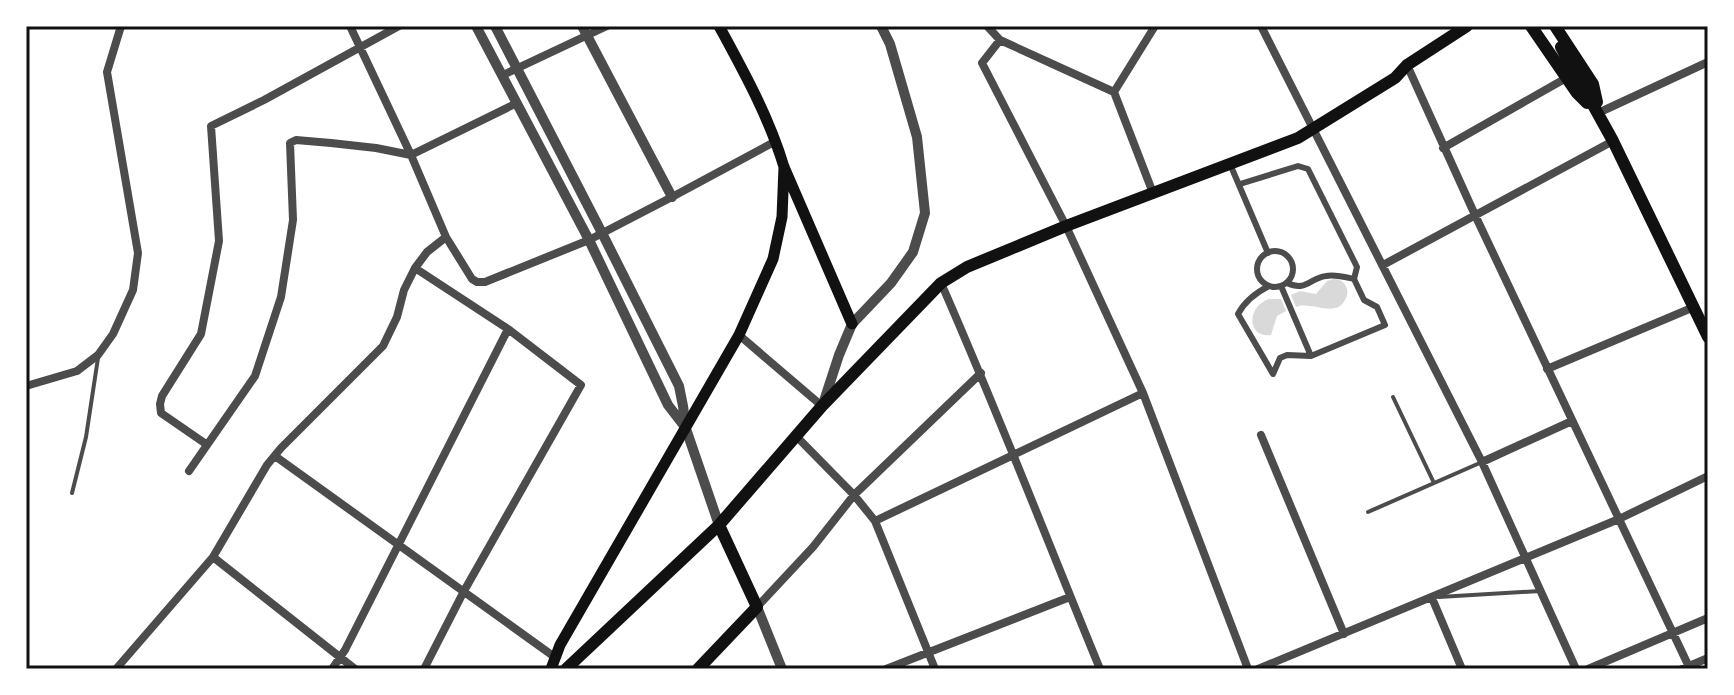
<svg xmlns="http://www.w3.org/2000/svg" width="1734" height="695" viewBox="0 0 1734 695" font-family="'Asap Condensed',sans-serif">
<rect width="100%" height="100%" fill="#fff"/>
<!-- water -->
<path fill="#d9d9d9" d="M1334 279C1340 280 1342 280 1345 285 1348 289 1348 294 1346 298 1337 320 1312 300 1296 307L1291 295 1300 291 1316 294 1327 281Z
M1269 299H1281L1286 311 1277 316 1271 335C1246 338 1247 306 1269 299Z"/>
<g fill="none" stroke-linecap="round" stroke-linejoin="round">
<!-- service -->
<path stroke="#4c4c4c" stroke-width="4" d="M1393 397 1434 483
M72 493 86 437 98 358
M1368 512 1482 462
M1439 597 1540 591"/>
<!-- pedestrian -->
<path stroke="#4c4c4c" stroke-width="6" d="M1230 164 1268 253
M1240 184 1298 166 1308 169 1357 267 1354 279 1364 300 1377 307 1385 325 1311 356 1287 355 1280 358 1273 374 1238 314C1245 301 1255 293 1269 286
M1257 269a18 18 0 1 1 36 0a18 18 0 1 1-36 0Z
M1287 283C1307 292 1309 278 1326 276 1335 274 1345 277 1354 279
M1281 286 1311 356"/>
<!-- minor -->
<path stroke="#4c4c4c" stroke-width="8" d="M350 26 411 155 446 237
M987 26 1000 40 1114 92 1155 26
M1261 26 1482 462 1576 669
M1000 40 982 63 1066 226 1143 393 1248 669
M1407 65 1475 215 1690 669
M503 75 607 26
M1114 92 1153 193
M1598 113 1708 62
M1443 148 1568 77
M1383 265 1613 141
M415 268 427 252 446 237 472 279 477 282H485L589 240 672 197 776 141
M941 283C997 410 1047 540 1100 669
M739 335 822 406
M1547 369 1694 307
M26 386 77 371 98 355 113 334 133 290 138 253 107 72 121 26
M1261 435 1344 634
M796 436 854 495 875 521 935 669
M206 444 161 413 160 404 162 396 201 334 219 241 211 126 264 100 399 26
M275 456 556 658
M1482 462 1572 421
M189 471 255 376 281 297 293 220 290 143 296 140 331 143 376 148 411 155 517 103
M875 521 1143 393
M213 557 355 669
M1432 598 1462 669
M757 607 813 547 854 495 981 373
M116 669 213 557 267 465 281 448 383 346 397 317 404 290 415 268 508 329 581 385 464 591 424 669
M332 669 345 650 508 329
M886 669 1070 597
M1258 669 1619 519 1708 476
M1588 669 1708 618
M1682 669 1708 658"/>
<!-- tertiary -->
<path stroke="#4c4c4c" stroke-width="10" d="M476 26 589 240 668 405 685 427
M495 26 602 233 679 386 683 406 686 429 719 525
M582 26 672 197
M823 404 839 355 852 324 891 283 913 252 925 213 917 137 890 44 881 26
M757 607 782 669"/>
<!-- secondary -->
<path stroke="#111" stroke-width="11" d="M719 26C744 72 769 117 784 167L852 324
M551 669 560 645 739 335 773 259 782 217 784 167"/>
<!-- primary -->
<path stroke="#111" stroke-width="12" d="M1531 26 1577 93 1587 103
M1555 26 1593 84 1597 102
M1561 47 1613 141 1708 337
M566 669 719 525 822 406 941 283 967 267 1066 226 1298 138 1395 78 1407 65 1467 26
M698 669 757 607 719 525"/>
</g>
<!-- border -->
<rect width="1734" height="695" fill="none" stroke="#ffffff" stroke-width="56"/>
<rect x="28" y="28" width="1678" height="639" fill="none" stroke="#111" stroke-width="3"/>
</svg>
